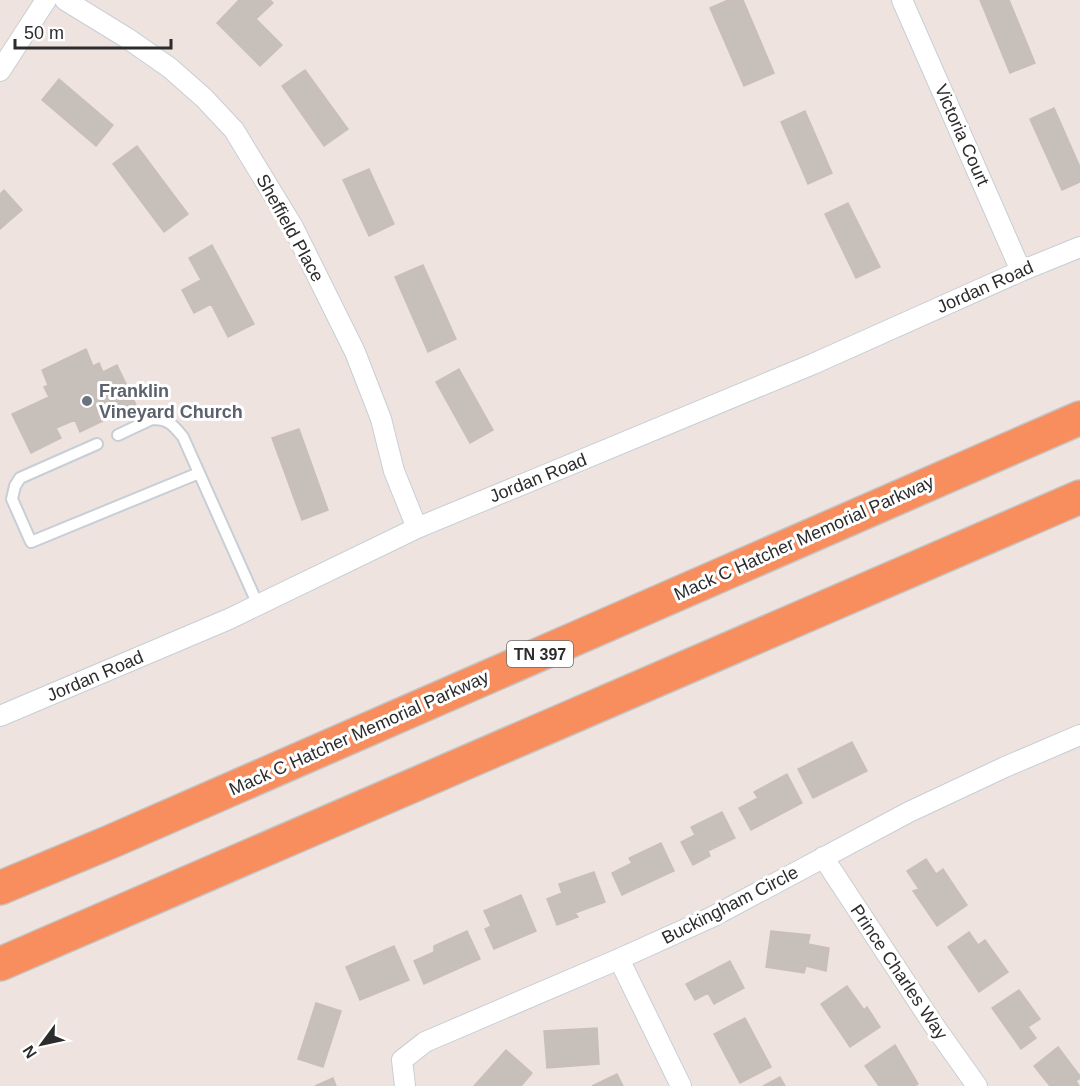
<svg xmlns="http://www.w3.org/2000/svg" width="1080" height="1086" viewBox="0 0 1080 1086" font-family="Arial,sans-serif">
<rect width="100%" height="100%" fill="#eee3df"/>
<!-- building -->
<path fill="#c6bfba" stroke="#cabfb8" stroke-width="1.5" d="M239 0H270L273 3 256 19 282 45 260 66 217 23Z
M728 0H743L774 73 744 86 710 8Z
M980 0H1009L1035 63 1010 73Z
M305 70 348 129 324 146 282 86Z
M59 79 113 125 96 146 42 100Z
M1054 108 1080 167V182L1062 190 1030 119Z
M805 111 832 173 808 184 781 122Z
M137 146 188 214 164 232 113 164Z
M369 169 394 224 369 236 343 180Z
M4 190 22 210 0 229V194Z
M848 203 880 267 856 278 825 214Z
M212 245 254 324 228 337 211 304 194 313 182 290 201 280 189 258Z
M423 265 456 339 428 352 395 277Z
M86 349 93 366 99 363 103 372 117 365 136 405 80 432 75 420 56 428 61 438 31 453 12 414 49 397 44 387 48 385 42 370Z
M459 369 493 430 470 443 436 382Z
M299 429 328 510 302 520 272 438Z
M852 742 867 771 813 798 798 769Z
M787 774 802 803 751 830 739 808 758 798 754 792Z
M722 812 735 838 708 851 710 856 693 865 681 842 695 835 691 827Z
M661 843 674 871 622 895 612 873 632 863 629 858Z
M926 859 936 874 943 869 967 905 937 926 913 891 919 889 907 871Z
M594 872 605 902 575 913 578 917 557 925 547 899 562 893 559 884Z
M521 895 536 931 494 949 485 929 491 926 484 911Z
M467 931 480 959 424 984 414 961 434 952V946Z
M771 931 810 935 808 944 829 948 826 971 806 966 804 973 766 967Z
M969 932 978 945 985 940 1008 972 979 992 948 947Z
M394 946 409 980 360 1000 346 967Z
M730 961 744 988 714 1004 708 993 695 1000 686 984Z
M847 986 864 1010 867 1007 880 1027 850 1047 821 1004Z
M1019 990 1040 1019 1028 1027 1036 1038 1021 1049 992 1008Z
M316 1003 341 1011 323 1067 298 1059Z
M745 1018 771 1067 740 1083 714 1034Z
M597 1028 599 1064 547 1068 544 1031Z
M895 1045 918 1084 914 1086H879L865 1066Z
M1058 1047 1080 1076V1078L1076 1081 1079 1086H1050L1034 1066Z
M506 1050 532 1073 521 1086H474Z
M617 1074 623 1086H592Z
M780 1077 785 1086H763Z
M333 1078 336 1086H315Z"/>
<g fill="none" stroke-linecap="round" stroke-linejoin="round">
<defs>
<path id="service" d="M118 435 152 419C169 419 173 425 183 437L258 605
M97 444 20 478 15 486 12 499 31 542 199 473"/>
<path id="minor" d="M65 0 127 38 170 68 204 98 234 130 293 227 355 352 381 419 394 471 417 528
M902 0 1021 271
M0 71 46 0
M0 716 229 619 417 528 813 364 1021 271 1080 247
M823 857 933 1024 977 1086
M619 959 681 1086
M405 1086 402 1060 425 1042 619 959 712 917 909 812 1005 767 1080 735"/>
<path id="trunk" d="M0 888 110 842 1080 418
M0 964 1080 497"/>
</defs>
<!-- service casing -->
<use href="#service" stroke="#c7ced6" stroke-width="14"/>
<!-- minor casing -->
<use href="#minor" stroke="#c7ced6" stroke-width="22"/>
<!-- trunk casing -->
<use href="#trunk" stroke="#c4c4c4" stroke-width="36"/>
<!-- service -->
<use href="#service" stroke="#fff" stroke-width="10"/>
<!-- minor -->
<use href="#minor" stroke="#fff" stroke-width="20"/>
<!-- trunk -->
<use href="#trunk" stroke="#f88d5d" stroke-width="33"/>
</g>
<!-- markers -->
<circle fill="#6b7280" stroke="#fff" stroke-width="2" cx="87" cy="401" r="6"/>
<g text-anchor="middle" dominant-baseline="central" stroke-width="6" stroke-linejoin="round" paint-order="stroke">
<!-- shield labels -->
<rect fill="#fff" stroke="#6b6b6b" stroke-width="1.5" x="507" y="641" width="66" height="26" rx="4.5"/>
<g font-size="16" font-weight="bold" fill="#2c2c2c">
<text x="540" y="654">TN 397</text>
</g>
<!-- street labels -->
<g font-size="18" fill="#2c2c2c" stroke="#fff">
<text transform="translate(962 135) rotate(66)">Victoria Court</text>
<text transform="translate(290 228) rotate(61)">Sheffield Place</text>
<text transform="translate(985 287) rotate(-24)">Jordan Road</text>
<text transform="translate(538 478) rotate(-22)">Jordan Road</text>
<text transform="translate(804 538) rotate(-24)">Mack C Hatcher Memorial Parkway</text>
<text transform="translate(95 676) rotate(-23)">Jordan Road</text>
<text transform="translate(359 733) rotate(-24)">Mack C Hatcher Memorial Parkway</text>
<text transform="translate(730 905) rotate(-27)">Buckingham Circle</text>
<text transform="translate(899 972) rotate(56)">Prince Charles Way</text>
</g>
<!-- worship labels -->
<g font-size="18" font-weight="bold" fill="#5b616d" stroke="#fff" text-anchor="start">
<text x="99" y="391">Franklin<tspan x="99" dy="21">Vineyard Church</tspan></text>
</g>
</g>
<!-- north arrow -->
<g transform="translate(42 1044) rotate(237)" stroke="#ffffff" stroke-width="4.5" paint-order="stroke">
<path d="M0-4.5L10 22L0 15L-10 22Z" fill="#2c2c2c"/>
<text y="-9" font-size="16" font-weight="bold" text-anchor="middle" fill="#2c2c2c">N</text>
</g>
<!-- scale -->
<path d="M15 39v9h156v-9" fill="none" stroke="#2c2c2c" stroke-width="3"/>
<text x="24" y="39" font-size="18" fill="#2c2c2c" stroke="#ffffff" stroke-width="4.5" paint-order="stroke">50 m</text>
</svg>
